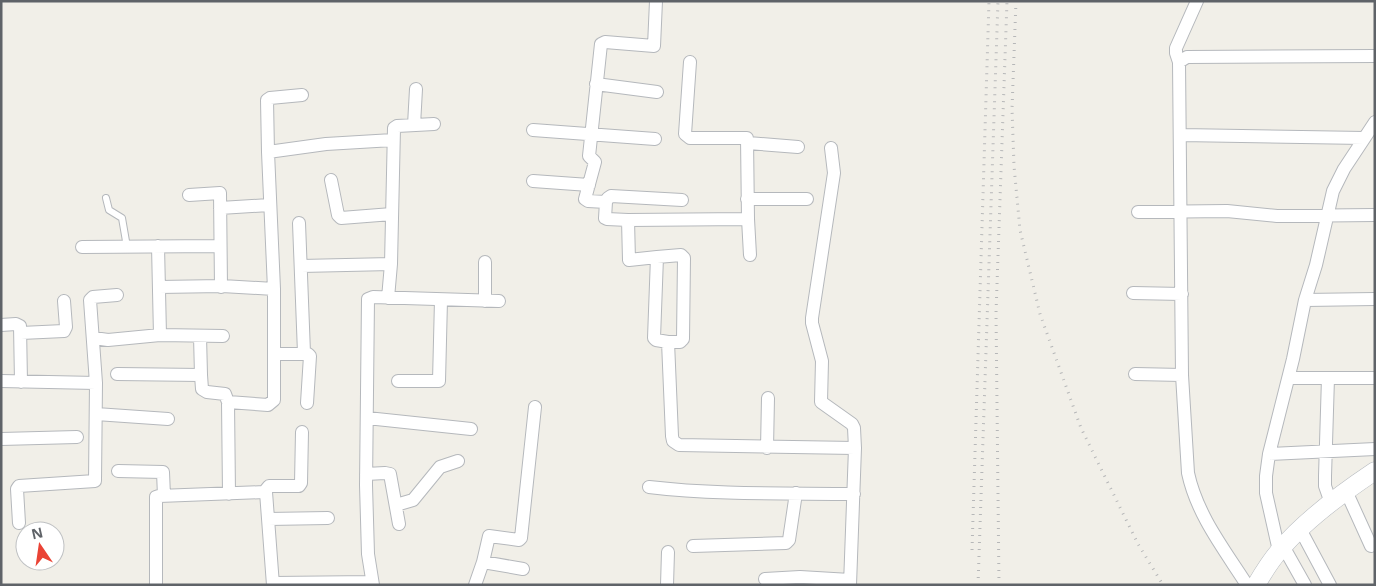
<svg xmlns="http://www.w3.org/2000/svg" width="1376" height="586" viewBox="0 0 1376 586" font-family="'Open Sans',sans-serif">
<rect width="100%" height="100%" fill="#f1efe8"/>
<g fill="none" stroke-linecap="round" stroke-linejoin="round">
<defs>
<path id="lane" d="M106 198 109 210 122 218 127 247"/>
<path id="street" d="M1179 62 1176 53V48L1197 1
M596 84 657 92
M414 125 416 89
M533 130 655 139
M1181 135 1364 138
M748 143 798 147
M831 148 834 173 812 318V323L822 361 821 402 852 424 854 428 855 448 850 585
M268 152 267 100 270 98 302 95
M331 180 338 215 341 218 392 214
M533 181 589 185
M189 195 220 193 221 287
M747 199H807
M606 202 608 198 611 196 682 200
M220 208 269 205
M1138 212 1227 211 1277 216 1375 215
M748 219 750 255
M628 220 607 219 605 218 606 202 588 201 585 199 595 162 589 156 601 44 605 42 654 46 656 1
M158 246 160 335
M82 247 219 246
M657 257 681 255 684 258 683 339 680 342H668L672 436 673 441 679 445 855 448
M301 266 391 264
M159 287 222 286 274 289
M1133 293 1182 294
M388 298 391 264 394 128 397 126 434 124
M1305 300 1375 299
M485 301V262
M1 325 16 324 20 326 21 382
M21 333 64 331 66 327 64 301
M200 336 201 375 202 389 207 392 225 394 228 402 229 494
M94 338 108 340 160 335 223 336
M668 342 656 340 654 338 657 257 629 260 628 220 748 219 747 138H690L685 134 690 62
M275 354H302L304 353 299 223
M303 354H308L310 356 307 403
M117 374 201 375
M1135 374 1182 375
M1289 378H1375
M1328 378 1325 476V486L1331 503
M1 381 96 383 90 300 93 297 117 295
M398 381H439L441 300
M228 402 268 405 274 400V289L268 152 326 144 393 140
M96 414 168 419
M367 418 471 429
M1 439 77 437
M767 448 768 398
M1269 454 1375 449
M118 471 163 472 164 496
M366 474 385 473 390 474 399 524
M649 487C717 495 786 493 854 494
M1346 491 1371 546
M266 492 273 585
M396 505 413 500 440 467 458 461
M268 519 328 518
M19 523 17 489 19 486 95 481 96 383
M1300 529 1330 585
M693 546 786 543 789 540 796 493
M1283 546 1305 585
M1279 551 1266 493V476L1269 454 1293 359 1305 300 1316 265 1333 191 1344 169 1375 122
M483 562 489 536 519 540 521 538 535 407
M765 579 800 577 850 580
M273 583 372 582
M156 585V497L159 496 264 492 269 486H299L301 483 302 432
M373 585 368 554 366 485 368 299 373 297 499 301
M475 585 483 562 523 569
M667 585 668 552
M1247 585C1224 549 1197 515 1188 473L1182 375 1179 62 1187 57 1375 56"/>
<path id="secondary" d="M1256 585C1263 573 1271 560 1280 550 1305 520 1342 493 1375 471"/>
</defs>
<!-- lane casing -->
<use href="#lane" stroke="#b5b8bc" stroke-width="8"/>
<!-- street casing -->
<use href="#street" stroke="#b5b8bc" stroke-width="14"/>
<!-- secondary casing -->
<use href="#secondary" stroke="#b6babf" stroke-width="19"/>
<!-- lane -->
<use href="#lane" stroke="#fff" stroke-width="6"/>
<!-- street -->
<use href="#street" stroke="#fff" stroke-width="12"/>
<!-- secondary -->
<use href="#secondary" stroke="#fff" stroke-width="18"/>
<!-- rail -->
<path stroke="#b6b7b8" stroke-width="3" stroke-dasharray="1 6" stroke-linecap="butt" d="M1016 1 1012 109 1014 166 1020 230 1040 314 1081 428 1138 544 1163 585
M972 550 989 1
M978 585 998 1
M999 585 996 313 1007 1"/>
</g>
<!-- border -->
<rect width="1376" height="586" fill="none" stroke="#5f6368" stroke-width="5"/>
<!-- north arrow -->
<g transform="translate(40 546) rotate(347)"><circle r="24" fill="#ffffff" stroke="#bfc1c3"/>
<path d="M0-4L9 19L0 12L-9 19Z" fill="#ea4335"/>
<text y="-8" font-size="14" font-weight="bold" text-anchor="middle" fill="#5f6368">N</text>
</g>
</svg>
